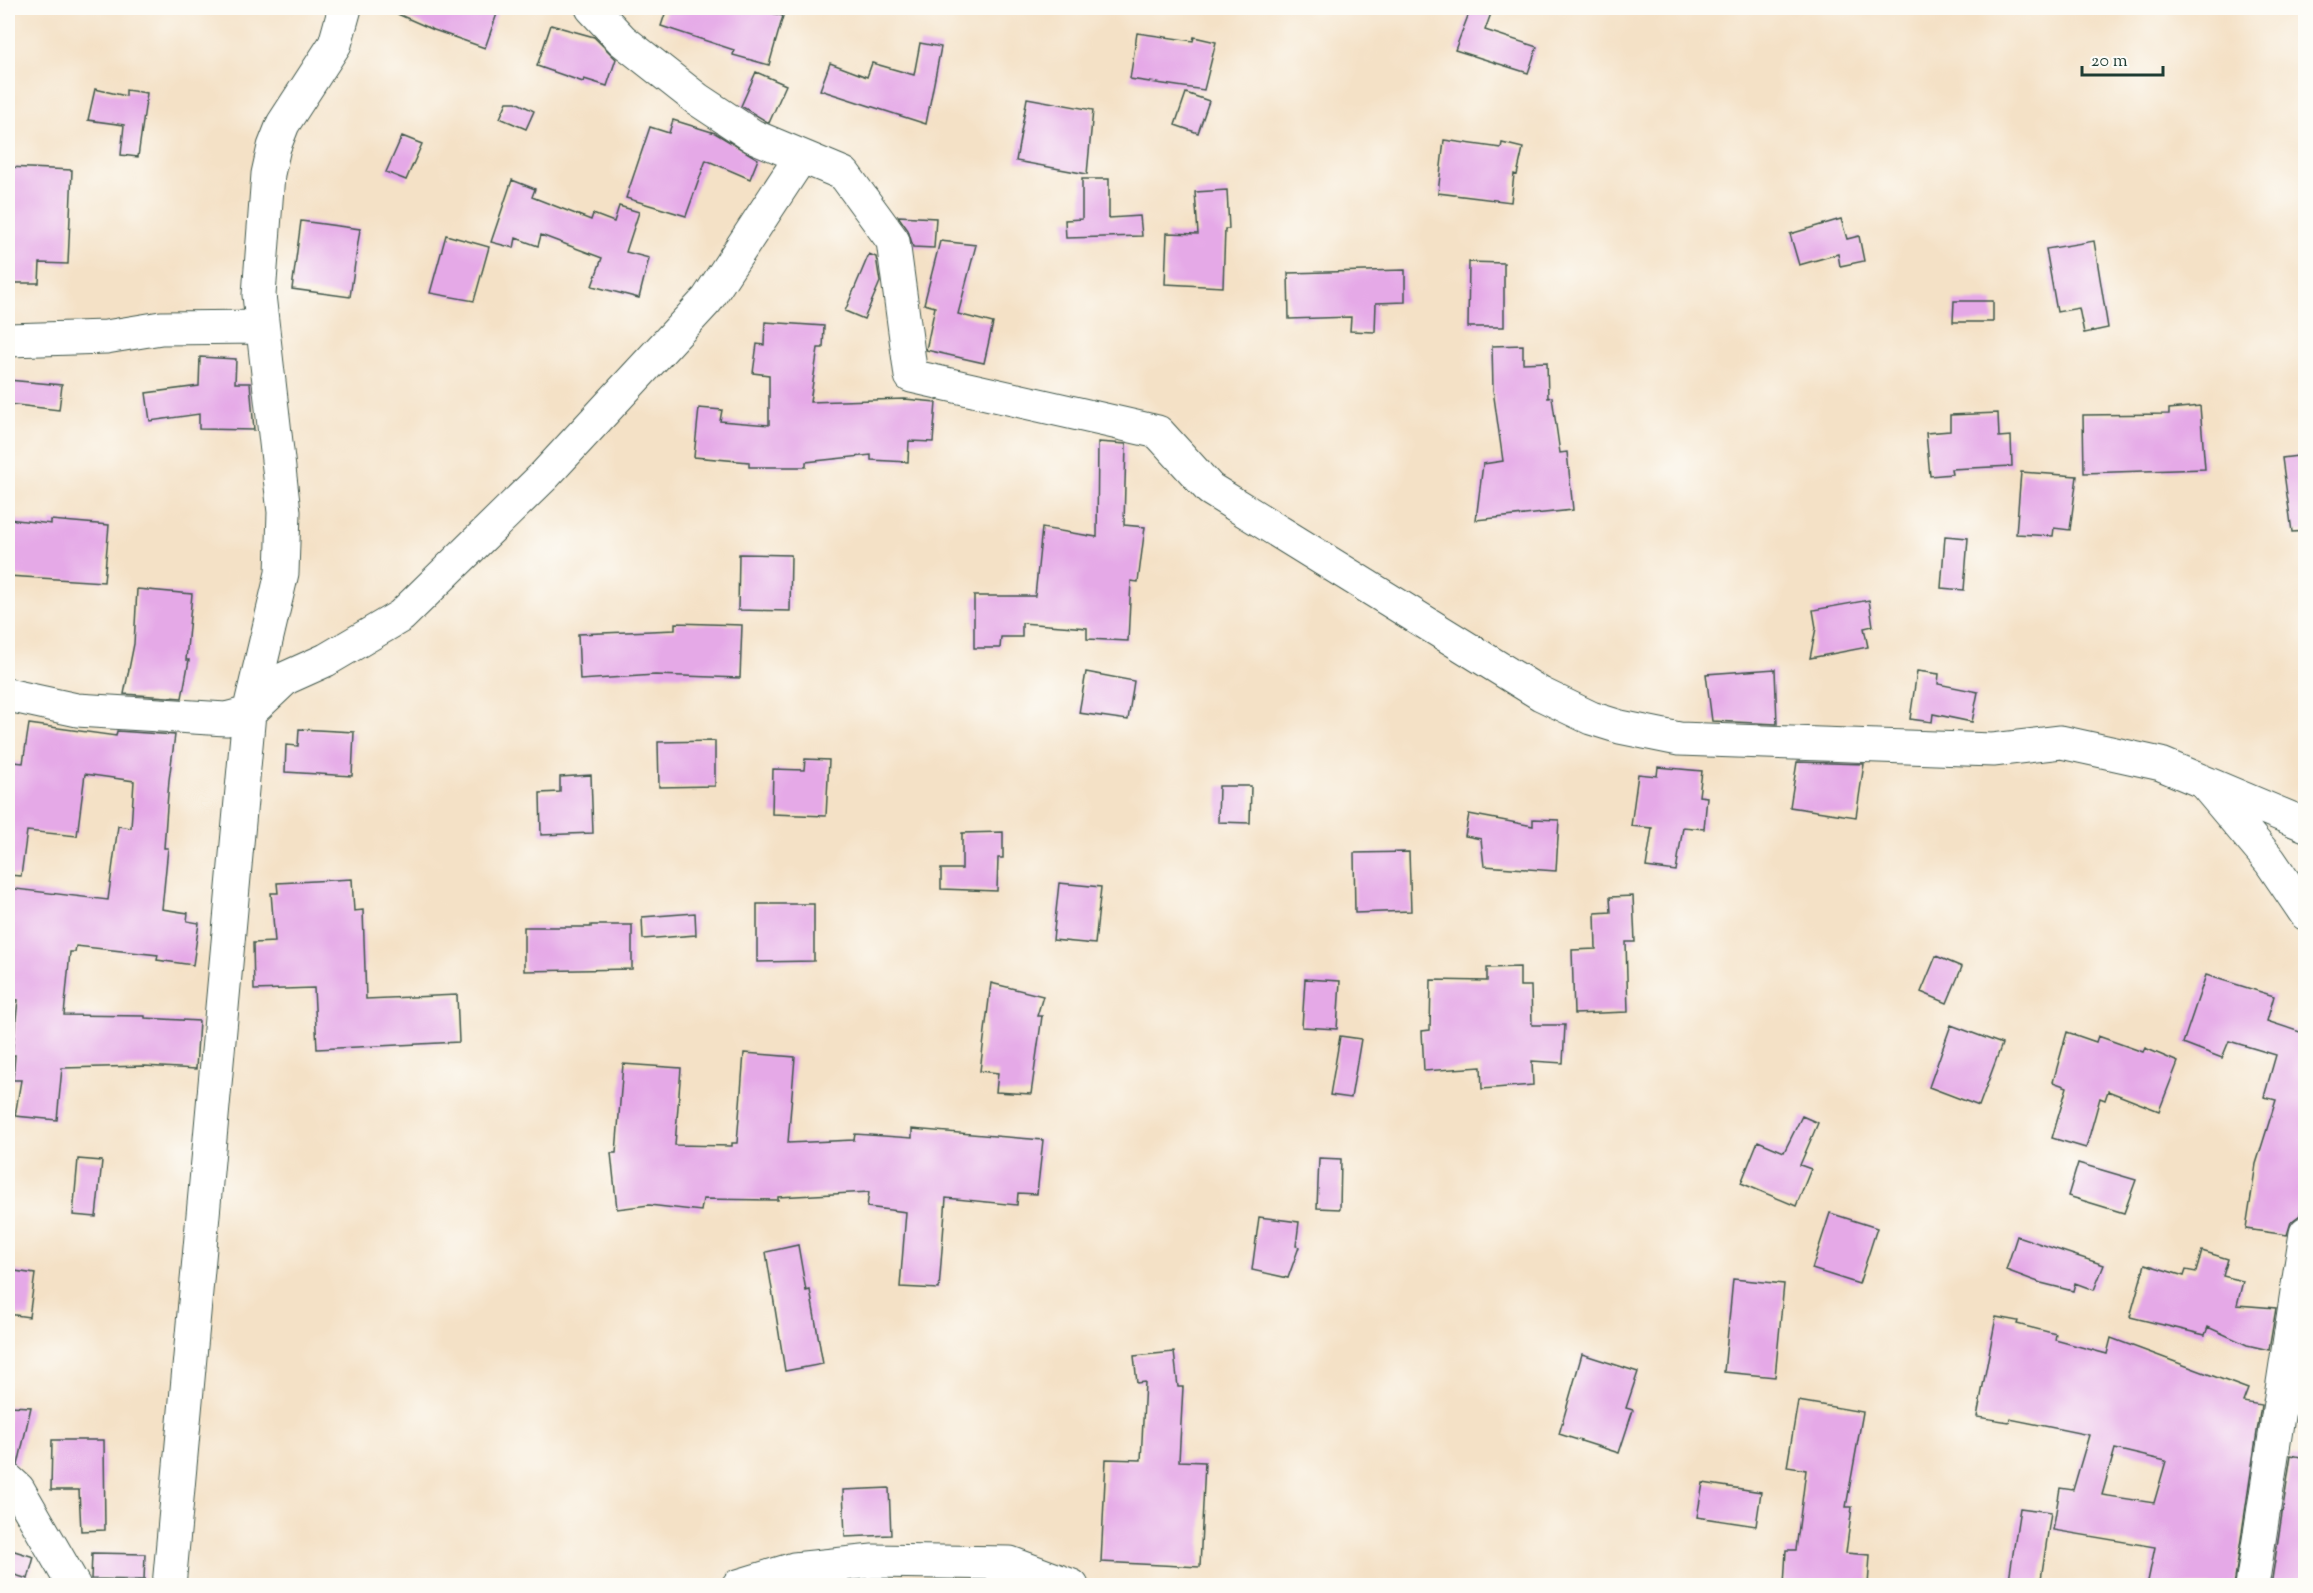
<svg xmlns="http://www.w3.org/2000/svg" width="2313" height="1593" viewBox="0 0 2313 1593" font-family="'Sorts Mill Goudy',serif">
<rect width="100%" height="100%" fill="#fdfcf7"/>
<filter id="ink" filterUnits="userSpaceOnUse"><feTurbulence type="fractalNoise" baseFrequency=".0167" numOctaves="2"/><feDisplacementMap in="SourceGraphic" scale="12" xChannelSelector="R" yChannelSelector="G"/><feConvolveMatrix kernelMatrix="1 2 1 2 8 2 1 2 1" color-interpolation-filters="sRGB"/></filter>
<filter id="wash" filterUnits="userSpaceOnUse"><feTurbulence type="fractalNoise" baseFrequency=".008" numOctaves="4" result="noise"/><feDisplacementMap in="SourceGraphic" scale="24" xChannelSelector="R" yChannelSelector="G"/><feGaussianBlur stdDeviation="1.35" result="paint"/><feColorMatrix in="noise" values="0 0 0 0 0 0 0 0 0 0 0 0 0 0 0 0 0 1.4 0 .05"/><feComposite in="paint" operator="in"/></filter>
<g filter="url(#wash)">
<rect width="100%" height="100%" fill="#f4e1c6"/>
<g id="blocks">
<!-- building -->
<path fill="#e5a9e7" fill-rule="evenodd" d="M384 8H499L485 48 434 30Z
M667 8H754L783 16 769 65 733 55 734 50 661 26Z
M1471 8H1493L1485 30 1537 47 1528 73 1455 50Z
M551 25 594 37 616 59 607 86 584 79 583 82 537 66Z
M1137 33 1193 41 1194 37 1216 42 1204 90 1130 79Z
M920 43 941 47 926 124 820 90 830 63 867 77 872 63 914 75Z
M756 72 786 85 769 123 741 106Z
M95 89 126 96V90L147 93 138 157 121 155 124 125 88 120Z
M1186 93 1209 101 1198 133 1175 125Z
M1027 98 1093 110 1087 174 1016 161Z
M507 102H516L534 111 526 129 500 118Z
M673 120 715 133 758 159 750 179 706 160 686 216 626 198 650 127 669 133Z
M402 136 422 144 406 180 386 172Z
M1444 140 1501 148 1502 143 1523 148 1517 175 1514 174 1511 202 1438 193Z
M8 167 72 170 68 264 40 263 39 283H14L13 222H8Z
M1082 179H1109V218L1140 216 1142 236 1066 238 1065 220 1082 219Z
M512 180 535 189 532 197 591 220 593 214 614 222 619 206 639 212 626 252 649 258 639 298 592 286 602 258 541 235 538 246 516 238 514 248 491 242Z
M1227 190 1229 229H1225L1223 287 1165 284 1167 233 1198 234 1195 192Z
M898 216 936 218 934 248 913 247 908 230Z
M1841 219 1847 239 1859 236 1864 261 1840 266 1838 254 1799 265 1790 234Z
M301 221 360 229 350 297 292 289Z
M446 235 489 247 474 301 430 293Z
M940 241 976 245 958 314 993 323 984 363 926 350 935 307 924 304Z
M2094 241 2108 328 2084 333 2079 308 2057 312 2046 249Z
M869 254 876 257 880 282 864 319 845 311Z
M1469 262 1504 263V327H1468Z
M1405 270V302L1376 303 1375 332 1350 331 1351 317 1289 319 1288 273Z
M1954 301H1993V322H1953Z
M765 322 824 326 823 348H818L810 402 905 399 936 402 933 442 909 441 908 462 871 460V455L806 462V467H749V462L694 457 699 408 722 410 720 421 769 425V375L753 373 757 344 764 345Z
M1523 345V363L1547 362 1548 398 1552 397 1560 453 1567 452 1573 510 1476 520 1483 464 1503 461 1493 390 1492 346Z
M200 357 236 359 235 383H250L254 430 199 429V414L150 421 146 393 199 386Z
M8 380 62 385 59 410 8 404Z
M2200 406 2205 469 2084 473 2083 415 2169 414V409Z
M1998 413 1999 437 2011 436 2012 466 1951 469 1952 474 1930 476 1926 433 1950 431V415Z
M1098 442 1126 444 1124 525 1145 527 1138 582 1131 581 1128 641 1087 639V628L1022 623V637H1001L1000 648H974V596H1035L1042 528 1097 537Z
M2306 455V531L2292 532 2282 458Z
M2021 472 2077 476 2070 530 2054 528 2053 536 2016 534Z
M8 519 51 524V520L109 525 104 582 8 576Z
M1945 536 1968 538 1964 590 1941 588Z
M739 554 791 555 790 611 738 610Z
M137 589 192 594 186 660H189L182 698 124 694 134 644Z
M1869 600 1873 626 1864 628 1868 647 1810 658 1816 628 1813 610Z
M675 623 742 625 740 678 655 675 580 680 578 634 675 630Z
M1775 669 1777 724 1712 721 1706 674Z
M1917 671 1939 674 1938 684 1978 692 1972 722 1933 714 1932 722 1910 719Z
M1086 672 1134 681 1128 720 1079 713Z
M29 724 116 736 117 731 175 735 169 780 164 848H168L162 909 188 913 187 921 199 923 193 965 157 960 158 955 76 946 75 952H70L64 1015 145 1016V1018L199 1021 196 1069 144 1066 62 1068 57 1120 15 1116 21 1080H13L15 1055H12L18 1000 8 999V888L108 900 118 826 131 828 134 781 85 774 77 836 27 831 21 876 8 875V783H11L14 762 23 763Z
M299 729 354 732 352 776 285 772 286 745 298 746Z
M715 741V786L659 787 658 742Z
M805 759 829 760 826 816 772 814 773 769 804 770Z
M1797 762 1864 764 1856 817 1790 807Z
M1658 767 1702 771 1699 796 1707 797 1704 829 1683 827 1676 871 1646 867 1652 828 1631 826 1638 774 1657 776Z
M591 775 593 833 541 835 540 793 560 792V777Z
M1219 786H1251L1250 823 1218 822Z
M1469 814 1533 826V819L1559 820 1556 871 1484 866 1481 839 1465 836Z
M1003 832V858H998L997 891 941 889V869H962V833Z
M1409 852 1411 911 1355 913 1354 853Z
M352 879 354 911 363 910 366 999 457 995 459 1042 317 1049 314 988 254 990 253 943 275 942 271 893H278L277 883Z
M1059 883 1101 887 1095 944 1053 940Z
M1633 896 1635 942H1626L1628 1012 1574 1014 1572 950 1596 949 1595 913 1611 912 1610 897Z
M757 904H814V961L757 962Z
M695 913 696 935 643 939 642 917Z
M591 925H632V969L524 971V927H591Z
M1936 956 1962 967 1947 1003 1921 992Z
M1520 967V986H1531L1532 1025H1565L1563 1063 1532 1061 1533 1085 1482 1089 1481 1067 1424 1071 1422 1031 1430 1030 1431 980 1487 981V968Z
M2206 975 2274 996 2267 1021 2306 1034V1178L2300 1215 2291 1222 2287 1235 2246 1229 2256 1164 2276 1100 2264 1097 2276 1055 2229 1041 2222 1058 2183 1043Z
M1305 979 1340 981 1337 1029 1302 1027Z
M991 983 1043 996 1037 1016H1042L1031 1094 996 1092 998 1073 980 1071Z
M1951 1025 2002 1044 1979 1106 1929 1087Z
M2067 1032 2096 1042 2098 1036 2143 1052 2145 1048 2178 1062 2159 1111 2108 1091 2105 1100 2100 1098 2086 1148 2052 1138 2067 1087 2053 1082Z
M1340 1036 1361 1039 1351 1098 1330 1095Z
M744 1053 795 1057 788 1143 854 1140 855 1134 912 1138V1129L1043 1140 1037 1194 1018 1193 1017 1205 946 1198 939 1289 900 1287 906 1212 867 1207 869 1192 778 1197V1200L703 1199 701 1211 649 1205 617 1209 611 1153H616L623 1064 681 1068 675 1145 732 1146V1143H737Z
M1802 1116 1818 1123 1800 1165 1811 1169 1796 1206 1741 1183 1758 1141 1784 1152Z
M1319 1158 1341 1159 1340 1209 1317 1208Z
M78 1159 102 1161 96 1217 73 1215Z
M2078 1163 2136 1180 2124 1213 2068 1196Z
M1830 1213 1877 1228 1859 1284 1812 1269Z
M1259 1217 1299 1222 1296 1246 1299 1247 1288 1278 1252 1270Z
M2017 1236 2104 1265 2094 1290 2075 1283 2073 1291 2041 1283 2006 1270Z
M798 1245 806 1291 810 1290 823 1364 785 1371 766 1252Z
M2202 1251 2228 1259 2223 1276 2243 1281 2237 1305 2276 1308 2269 1350 2247 1345 2208 1327 2205 1335 2130 1317 2145 1264 2184 1276 2186 1270 2196 1272Z
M8 1270 35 1274 29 1317 8 1314Z
M1733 1279 1784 1284 1775 1377 1724 1372Z
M1996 1317 2018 1321 2017 1324 2056 1334 2055 1340 2107 1354 2111 1338 2248 1389 2243 1402 2261 1405 2234 1586H2147L2155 1547 2053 1530 2060 1488 2073 1490 2089 1435 2010 1419 2009 1422 1977 1417ZM2115 1449 2166 1461 2154 1503 2102 1495Z
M1174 1352 1178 1387H1183L1179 1461 1205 1462 1200 1567 1101 1562 1106 1459 1141 1460 1145 1382 1137 1383 1134 1356Z
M1582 1354 1638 1372 1626 1408 1633 1410 1619 1453 1559 1434Z
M1798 1401 1863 1412 1846 1507H1852L1846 1553 1870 1555 1868 1586H1784L1786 1550H1796L1806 1470 1787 1467Z
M8 1406 31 1407 18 1465 8 1462Z
M52 1440H104L105 1530 81 1531 79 1490H51Z
M2291 1455 2306 1458V1586H2271Z
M1703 1483 1761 1492 1756 1526 1697 1517Z
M889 1488 891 1535 845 1537 843 1490Z
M2020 1508 2051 1512 2040 1586H2008Z
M8 1549 34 1557 28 1579 8 1573Z
M92 1553 145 1554 144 1580 91 1579Z"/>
</g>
</g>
<g filter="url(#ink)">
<use href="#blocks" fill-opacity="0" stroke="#3f564a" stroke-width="1.5"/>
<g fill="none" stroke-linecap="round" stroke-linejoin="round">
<defs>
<path id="minor" d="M592 8 622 40 697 99 753 136 844 174 893 241 911 376 1158 432 1210 489 1541 694 1591 718 1620 727 1679 739 1993 750 2061 742 2161 764 2306 825
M8 340 106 337 161 328 262 327
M8 695 77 710 226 719 249 713 286 678 326 660 401 616 544 476 707 300 801 157
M2206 785 2270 861 2306 914
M8 1480 18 1489 74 1586
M169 1586 249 713 282 573 284 512 259 295 268 174 274 147 283 124 335 44 345 8
M738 1586 794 1569 873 1561 1010 1563 1072 1586
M2252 1586 2306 1233"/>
</defs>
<!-- minor casing -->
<use href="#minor" stroke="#3f564a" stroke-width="35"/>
<!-- minor -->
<use href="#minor" stroke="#fff" stroke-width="33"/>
</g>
</g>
<!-- margin -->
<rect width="2313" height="1593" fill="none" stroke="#fdfcf7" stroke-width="30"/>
<!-- scale -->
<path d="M2082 66v9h81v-9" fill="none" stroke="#1f3d34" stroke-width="3"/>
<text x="2091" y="66" font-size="18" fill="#1f3d34" stroke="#fdfcf7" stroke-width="4.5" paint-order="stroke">20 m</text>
</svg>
